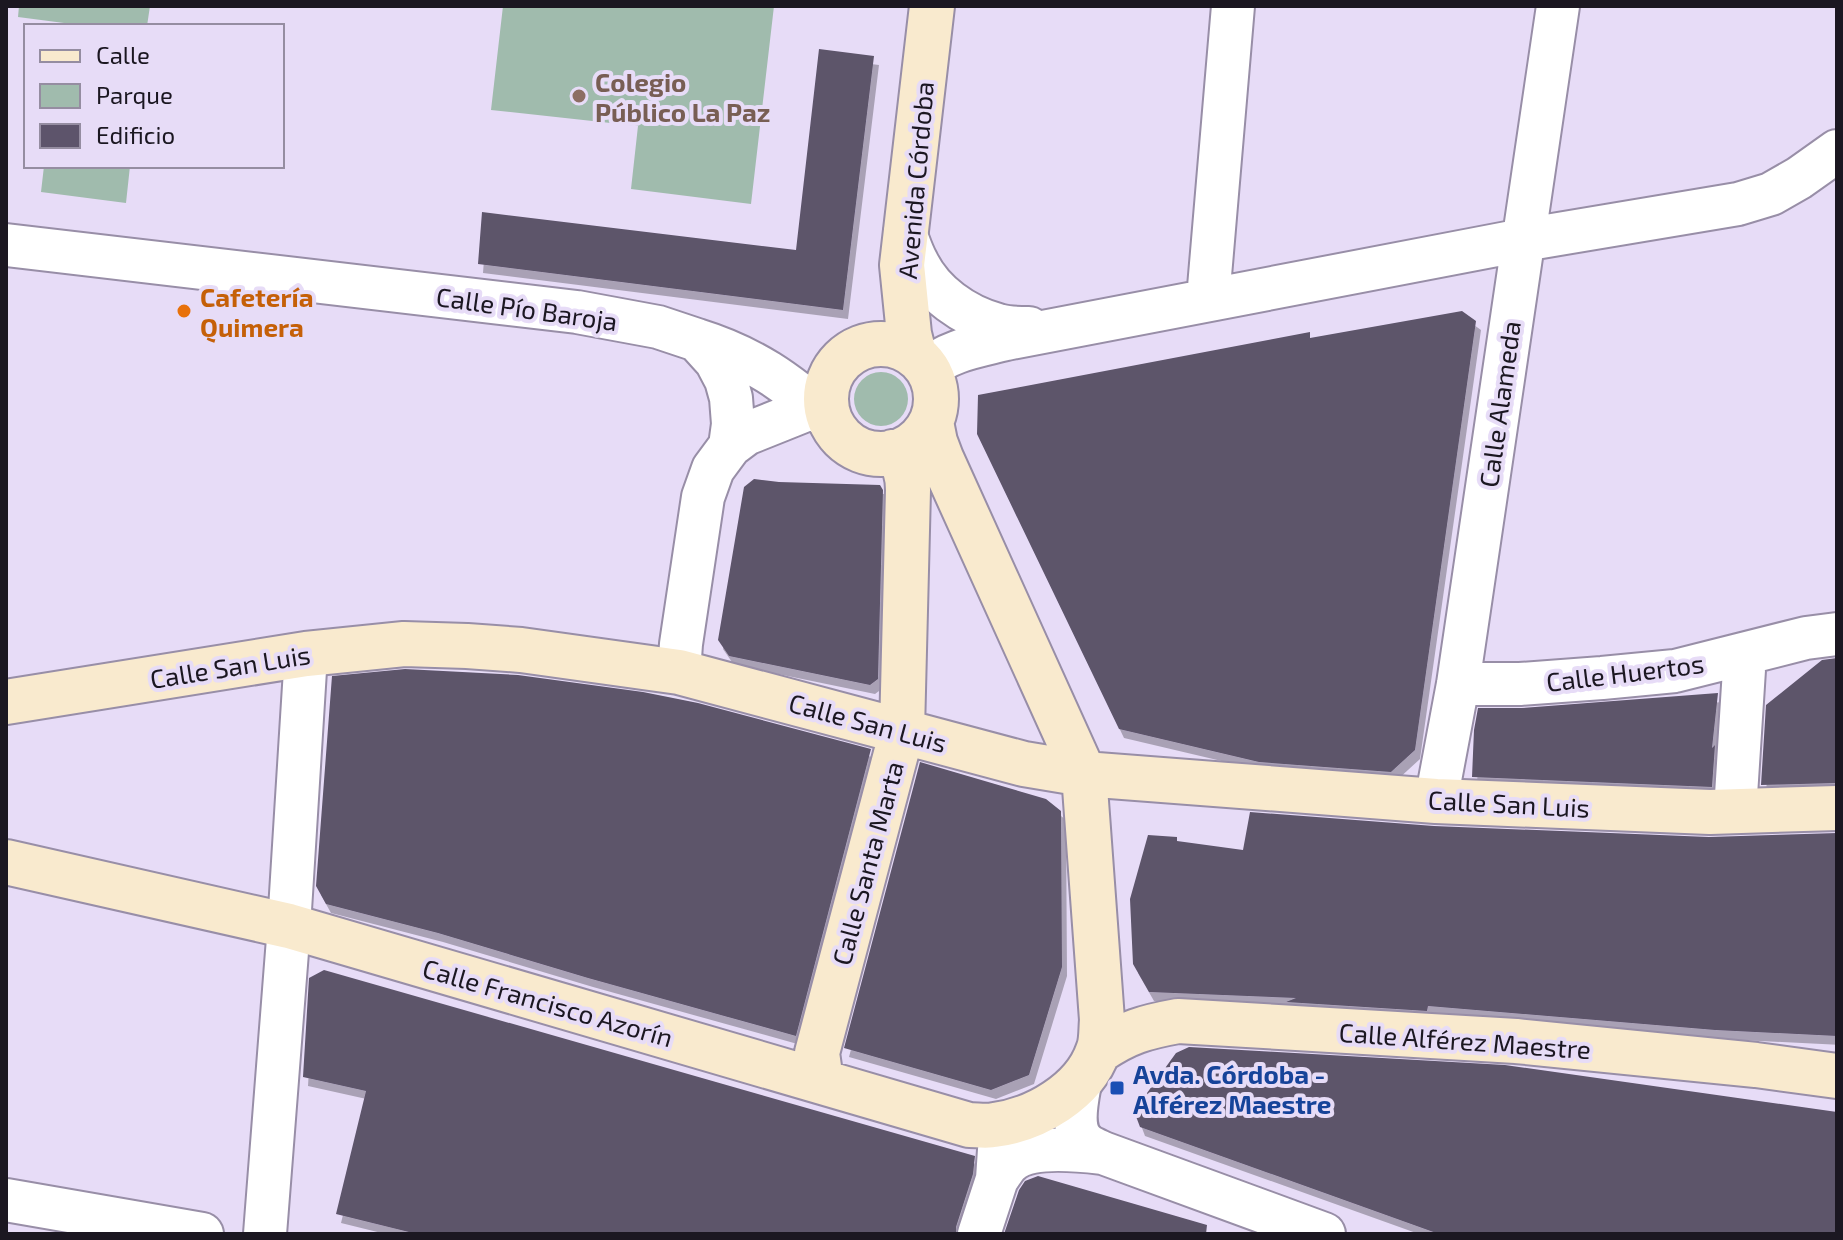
<svg xmlns="http://www.w3.org/2000/svg" width="1843" height="1240" viewBox="0 0 1843 1240" font-family="'Exo 2',sans-serif">
<defs>
<filter id="shadow"><feDropShadow dx="5" dy="9" stdDeviation="0" flood-color="#0004"/></filter>
</defs>
<rect width="100%" height="100%" fill="#e7dcf7"/>
<!-- green -->
<path fill="#a0bbad" d="M19 6H150L147 26H87L18 17Z
M503 6H774L751 204 631 189 638 126 491 110Z
M44 166H130L126 203 41 192Z
M854 399a27 27 0 1 1 54 0a27 27 0 1 1-54 0Z"/>
<!-- building -->
<path fill="#5d546b" filter="url(#shadow)" d="M819 49 874 56 843 310 478 264 482 212 796 250Z
M1462 311 1476 321 1415 750 1391 772 1259 762 1119 729 977 434 978 395 1310 332V338Z
M754 479 779 482 880 485 883 490 878 679 870 685 729 656 718 640 744 487Z
M1837 658V783L1761 785 1766 705 1822 660Z
M405 669 518 675 643 692 698 703 871 749 796 1036 588 978 438 933 326 904 316 886 332 676Z
M1718 693 1712 748 1715 745 1712 787 1472 777 1474 730 1478 708H1522Z
M920 762 1046 799 1061 811 1062 967 1029 1075 991 1090 844 1048Z
M1250 812 1434 826 1709 837 1837 833V1036L1715 1030 1428 1006 1427 1011 1286 1002 1296 998 1149 992 1133 964 1130 899 1148 835 1177 837V841L1243 850Z
M324 970 975 1156 973 1174 956 1227V1234H417L336 1214 366 1091 303 1077 309 978Z
M1189 1047 1505 1065 1837 1112V1234H1439L1140 1127 1134 1111 1176 1053Z
M1038 1176 1207 1225 1206 1234H1004L1019 1190 1025 1181Z"/>
<g fill="none" stroke-linecap="round" stroke-linejoin="round">
<defs>
<path id="street" d="M905 233C909 243 912 253 917 262 932 293 964 316 998 325 1007 328 1019 328 1029 328
M6 245 577 312 658 327 697 340 716 361 726 380 731 398 733 424 730 446 713 469 703 497 681 644 679 672
M1208 299 1233 6
M697 340C752 357 787 382 830 420
M928 369C949 350 979 346 1006 339L1523 240 1738 204 1771 194 1799 178 1837 151
M730 446 746 434 801 412 812 405 826 389
M1458 684H1520L1602 678 1675 671 1806 638 1837 634
M1436 801 1458 684 1558 6
M1735 811 1745 654
M1080 1083C1077 1100 1070 1130 1085 1143 1089 1147 1097 1150 1103 1153L1324 1234
M997 1179C1001 1174 1004 1168 1009 1163 1029 1144 1077 1150 1103 1153
M6 1200 202 1234
M265 1234 289 926 306 654
M979 1234 997 1179 999 1150"/>
<path id="secondary" d="M826 399a55 55 0 1 1 110 0a55 55 0 1 1-110 0Z
M914 354 909 334 902 265 932 6
M6 702 306 654 404 644 467 646 521 650 679 672 1024 764 1084 774 1436 801 1710 812 1837 808
M6 862 289 926 969 1125C977 1125 986 1127 994 1125 1035 1120 1084 1092 1098 1051 1102 1042 1101 1030 1102 1020L1084 774 941 458 935 442 931 422
M1099 1051C1127 1032 1145 1027 1178 1021L1516 1041 1756 1065 1837 1076
M826 1082 820 1074 817 1053 902 731 908 490C908 476 904 461 893 452"/>
</defs>
<!-- street casing -->
<use href="#street" stroke="#988ea7" stroke-width="46"/>
<!-- secondary casing -->
<use href="#secondary" stroke="#988ea7" stroke-width="48"/>
<!-- street -->
<use href="#street" stroke="#fff" stroke-width="42"/>
<!-- secondary -->
<use href="#secondary" stroke="#f9eace" stroke-width="44"/>
</g>
<!-- markers -->
<circle fill="#8d6e63" stroke="#e7dcf7" stroke-width="3" cx="579" cy="96" r="8"/>
<circle fill="#e8710a" stroke="#e7dcf7" stroke-width="3" cx="184" cy="311" r="8"/>
<rect fill="#1a4fb4" stroke="#e7dcf7" stroke-width="3" x="1109" y="1080" width="16" height="16" rx="4"/>
<g text-anchor="middle" dominant-baseline="central" stroke-width="8" stroke-linejoin="round" paint-order="stroke">
<!-- education labels -->
<g font-size="26" font-weight="bold" fill="#785e54" stroke="#e7dcf7" text-anchor="start">
<text x="595" y="81">Colegio<tspan x="595" dy="30">Público La Paz</tspan></text>
</g>
<!-- street labels -->
<g font-size="26" fill="#1b1721" stroke="#e7dcf7">
<text transform="translate(915 180) rotate(-85)">Avenida Córdoba</text>
<text transform="translate(527 308) rotate(8)">Calle Pío Baroja</text>
<text transform="translate(1499 404) rotate(-82)">Calle Alameda</text>
<text transform="translate(230 666) rotate(-9)">Calle San Luis</text>
<text transform="translate(1625 672) rotate(-7)">Calle Huertos</text>
<text transform="translate(868 722) rotate(15)">Calle San Luis</text>
<text transform="translate(1509 803) rotate(3)">Calle San Luis</text>
<text transform="translate(867 863) rotate(-75)">Calle Santa Marta</text>
<text transform="translate(548 1002) rotate(16)">Calle Francisco Azorín</text>
<text transform="translate(1465 1040) rotate(4)">Calle Alférez Maestre</text>
</g>
<!-- food labels -->
<g font-size="26" font-weight="bold" fill="#c56008" stroke="#e7dcf7" text-anchor="start">
<text x="200" y="296">Cafetería<tspan x="200" dy="30">Quimera</tspan></text>
</g>
<!-- transit labels -->
<g font-size="26" font-weight="bold" fill="#164399" stroke="#e7dcf7" text-anchor="start">
<text x="1133" y="1073">Avda. Córdoba -<tspan x="1133" dy="30">Alférez Maestre</tspan></text>
</g>
</g>
<!-- border -->
<rect width="1843" height="1240" fill="none" stroke="#1b1721" stroke-width="16"/>
<!-- legend -->
<rect x="24" y="24" width="260" height="144" fill="#e7dcf7" stroke="#958da1" stroke-width="2"/>
<rect x="40" y="50" width="40" height="12" fill="#f9eace" stroke="#958da1" stroke-width="2"/>
<text x="96" y="64" font-size="24" fill="#1b1721">Calle</text>
<rect x="40" y="84" width="40" height="24" fill="#a0bbad" stroke="#958da1" stroke-width="2"/>
<text x="96" y="104" font-size="24" fill="#1b1721">Parque</text>
<rect x="40" y="124" width="40" height="24" fill="#5d546b" stroke="#958da1" stroke-width="2"/>
<text x="96" y="144" font-size="24" fill="#1b1721">Edificio</text>
</svg>
